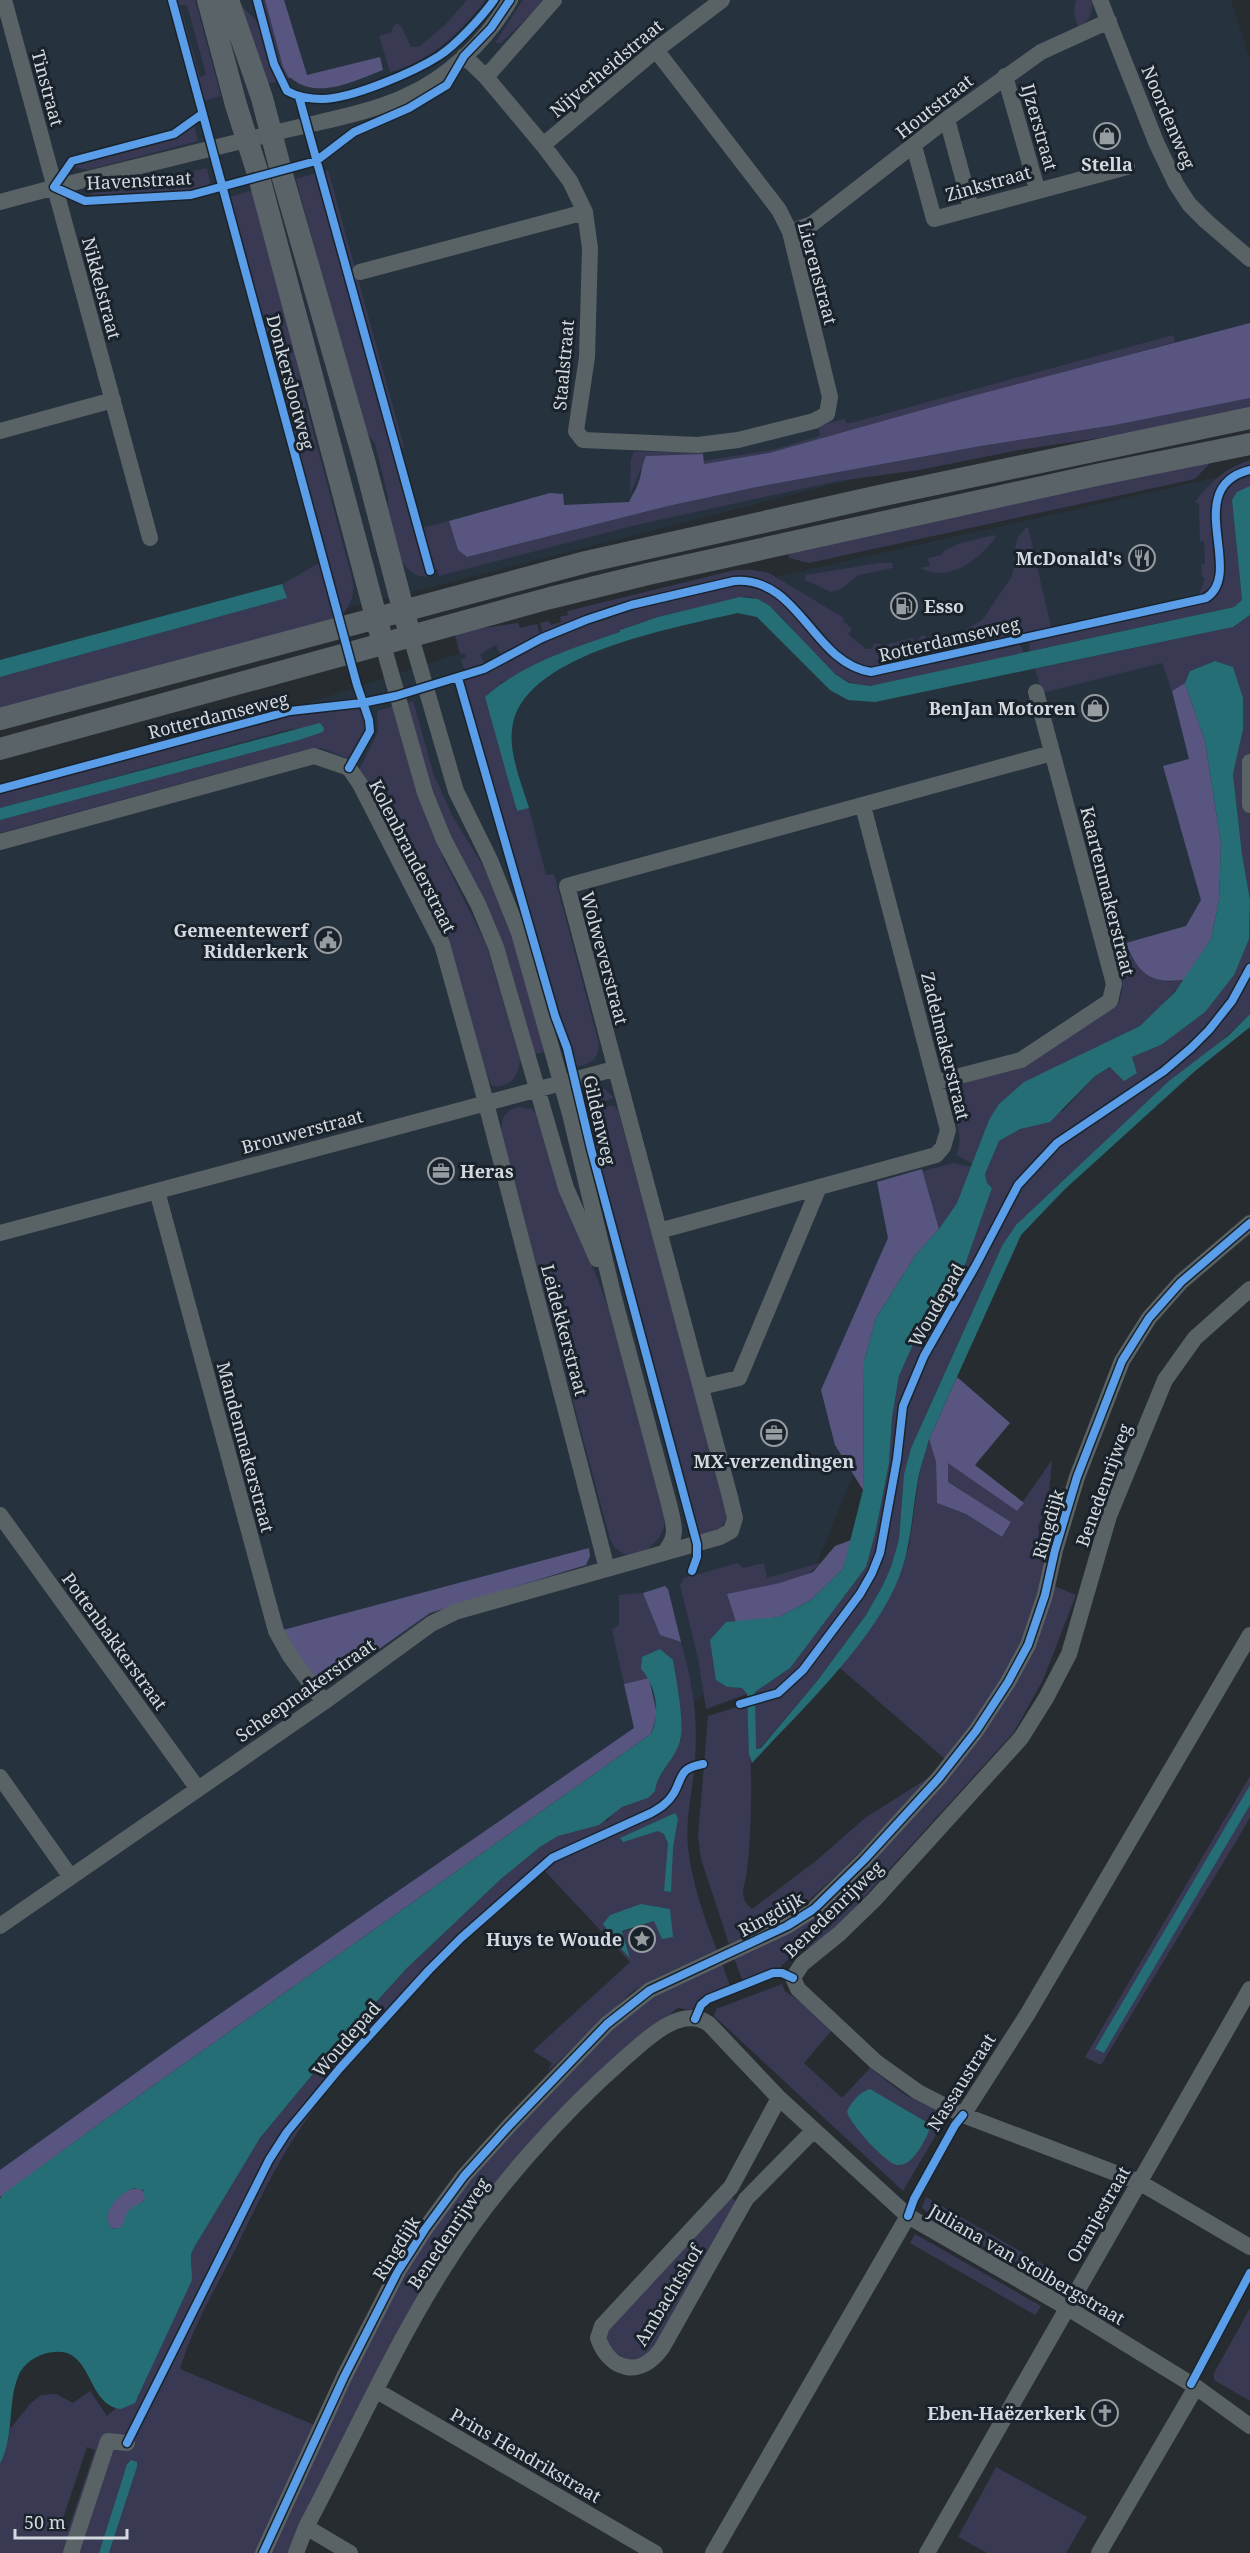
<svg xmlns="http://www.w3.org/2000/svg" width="1250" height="2553" viewBox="0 0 1250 2553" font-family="'Noto Serif',serif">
<rect width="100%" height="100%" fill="#272c31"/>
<!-- built -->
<path fill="#26333f" d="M0 0H1231L1250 61V389L1187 394 0 697Z
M1236 473 1215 690 1230 879 1029 1107 879 1410 788 1635 0 2191V804L510 637Z"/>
<!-- green -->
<path fill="#393954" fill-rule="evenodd" d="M175 0H195L221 96 203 101ZM180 5H187L206 74 200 77Z
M236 0 263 28 279 81 264 85Z
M259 0H265L283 67 289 78 284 79 278 69Z
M467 0H485C463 30 428 64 390 72L379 36 390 33 396 23 401 26 411 47H419L445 25Z
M523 0H546L501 43H495Z
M1076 0H1092C1093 13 1090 21 1078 28L1074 11Z
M193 123 198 141 88 170 73 167 75 163 177 135Z
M207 168 211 187 190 192 92 199V193Z
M328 170 404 447 401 448 422 528 449 521 458 550 467 557 668 506 757 487 981 446 1115 425 1250 398V409L1119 435 1019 450 919 470 838 481 636 525 439 576 437 569 431 570 418 530 321 172Z
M317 173 429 577 419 576 410 571 401 561 388 517V496L375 444 363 427 296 179Z
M254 190 292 335 304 397 352 578C355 593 352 603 342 615L229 197Z
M1173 335 1175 342 769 453 704 464 703 461 772 450 820 436 818 426 845 419 846 423H851Z
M702 451 703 454 646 456 630 494 631 460 634 452Z
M1250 460V466C1198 477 1213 539 1215 578L1213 585 1199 595 1205 578 1202 577 1201 565 1205 564 1204 541H1200L1199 504 1195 502C1210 482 1226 468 1250 460Z
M1212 461 1195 479 809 563 789 558 788 551Z
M1250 473V486L1232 500 1242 600 1234 607 1030 651 1029 644 1032 640 1206 603C1250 584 1184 490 1250 473Z
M1028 527 1051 627 922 655 918 640 921 636 925 635 926 639 963 631 982 620 1011 578C1019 560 1008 540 1028 527Z
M994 535 996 537C979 559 949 584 920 568L930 566 928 558 942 555 943 551 961 543Z
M321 562 335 618 0 710V677L286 598 282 584Z
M879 563H892L893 568 859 575 841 589 831 592 805 580 806 575Z
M735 570H752L769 573 844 618 843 621 852 629 848 634 866 649H872L874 643 884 645 913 638 917 655 871 667 853 663 841 654C815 625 787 582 746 576L627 603 579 618 543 634 540 623 549 621 551 625 561 622 560 617 568 615 567 611Z
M740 585C802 588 820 679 873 675L1016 643 1021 646 1024 653 877 685C831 693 801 631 770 606L758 599 746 596 658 617 621 629V632L576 648 500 683 516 811 529 808 546 875 554 874 599 1044C599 1059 589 1066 575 1066L556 1009 527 903 500 822 462 684 465 680 556 637 604 618 658 603Z
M1250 615V900L1242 854 1233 774 1243 730 1233 667 1214 661 1190 671 1185 683 1172 691 1162 663 1042 693 1035 669 1233 627Z
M518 623 520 628 537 624 540 636 501 656 496 645 480 654 485 664 465 672 461 660 466 658 465 653 460 654 455 635 470 630Z
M413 701 434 775 452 815 491 879 516 938 544 1052 535 1054 509 963 488 911 443 826 403 704Z
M394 706 435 836 444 860 486 944 520 1058C520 1074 511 1089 492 1086 468 1037 463 978 444 926L359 770 378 732 377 711Z
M354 707 363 713 367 725 353 755 347 758 321 748 305 750 0 833V820L323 732 291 729 0 808V793L294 715Z
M1250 909V1014L1002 1246 911 1448 904 1474 899 1539 891 1567 883 1585 866 1615 818 1680 760 1748 755 1749V1692L790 1668 813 1635 876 1530 889 1463 892 1418 899 1376 915 1340 965 1265 992 1188 987 1183 985 1174 999 1141 1020 1129 1063 1111 1095 1076 1111 1067 1137 1073 1132 1057 1161 1045 1249 939Z
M1126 943 1133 961 1168 982 1184 980 1159 1009 1140 1026 1101 1046 989 1120 973 1164 956 1155C969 1132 942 1109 960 1086L1113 1009C1131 990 1119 968 1113 946Z
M596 1086 605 1089 614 1098 585 1107 581 1091Z
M607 1106H614L618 1110 726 1510V1519L721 1528 698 1535 592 1143 588 1119 596 1110Z
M519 1107 532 1109 539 1116 561 1192 598 1280 609 1311 664 1513C664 1517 665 1523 664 1527 660 1544 635 1563 619 1551 615 1549 612 1543 610 1539L501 1133C502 1118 503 1111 519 1107Z
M953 1163 972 1167 957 1203 939 1229 923 1171Z
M929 1439 936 1462 937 1503 966 1514 1002 1537 1011 1522 948 1482V1462L1017 1510 1052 1460 1048 1504 1038 1527 1046 1563 1022 1647 980 1712 945 1759 840 1668 874 1622 909 1547 919 1475Z
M738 1563 743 1568 764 1563 767 1578 820 1563C803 1584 754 1589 728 1594L736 1622 726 1623 727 1687 742 1688 747 1694 706 1709 698 1658 680 1585 684 1578Z
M1052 1585 1076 1595 1043 1680 1014 1732 856 1906 818 1943 791 1957 782 1965 780 1971 750 1983 742 1980 733 1955 794 1924 975 1738Z
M643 1593 660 1635 681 1642C693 1685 698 1716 695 1760 693 1789 685 1819 688 1848 692 1882 704 1918 717 1950L656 1978 632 1992 548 2071 552 2063 533 2051 630 1962 543 1869C458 1948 370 2027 304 2123 276 2163 256 2207 235 2250 215 2289 192 2328 180 2369L317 2426 258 2553H109L137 2467V2465L128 2461 99 2553H0V2464L8 2441 10 2429 30 2404 41 2395 56 2394 73 2403 90 2391 107 2416 116 2408 138 2398 192 2269 191 2254 195 2246 260 2138 331 2052 406 1969 501 1879 540 1847 558 1836 608 1820 613 1813 622 1807 648 1798 681 1739 673 1660 649 1678 624 1684 612 1629 619 1625V1595ZM670 1909 654 1921 622 1932 630 1957 622 1950 610 1915ZM87 2447 95 2450 68 2530 60 2527Z
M747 1704C752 1760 753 1815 747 1871 745 1888 737 1896 752 1909L817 1860 865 1818 936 1773 843 1869 806 1903 776 1923 729 1944 701 1859 698 1837 708 1716Z
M1250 1776V1785L1096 2049 1104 2053 1250 1805V1817L1241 1833 1101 2065 1085 2057Z
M721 1961 730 1986 727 1993 691 2010 678 2008 656 2024 479 2206 289 2553H268L392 2292 453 2197 608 2032 654 1995Z
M782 1984 785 1991 809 2008 832 2030 804 2063 842 2098 870 2068 904 2094 947 2116 903 2191 714 2016 716 2009Z
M730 2196 737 2202 651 2354 629 2361 613 2351 606 2338 609 2326Z
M926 2197 1058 2273 1050 2285 932 2216 922 2208Z
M915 2234 1041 2306 1035 2315 910 2243Z
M1250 2308V2401L1214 2380V2373Z
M996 2467 1087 2517 1066 2553H987L958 2537Z"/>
<!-- forest -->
<path fill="#585681" d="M265 0H284L307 75 380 57 383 70C356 80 317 101 291 78H289L283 67Z
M1250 323V398L1115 425 981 446 757 487 668 506 467 557 458 550 449 521 550 493 563 494 564 505 629 502C632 495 636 490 638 484 642 474 641 466 646 456L703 454 704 464 769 453 965 398Z
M1185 683 1205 741 1221 843 1219 900 1211 939 1184 980C1151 984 1138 974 1126 943L1186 926 1201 900 1163 766 1189 759 1172 691Z
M922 1169 939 1229 915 1256 876 1318 864 1362 863 1490 835 1445 821 1390 888 1238 877 1182Z
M957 1377 1010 1423 975 1465 1024 1503 1017 1511 948 1463V1482L1011 1522 1002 1537 966 1514 937 1503 936 1462 929 1439Z
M851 1540 843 1569 811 1600 779 1617 736 1622 727 1594 780 1583 813 1572 835 1546Z
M589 1548 590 1556 586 1565 430 1613 338 1678 318 1681 304 1672 283 1630Z
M665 1586 668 1589 681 1642 660 1635 643 1593Z
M649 1678 657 1714 651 1734 106 2119 0 2197V2170L175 2045 634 1728 624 1684Z
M139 2188 145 2193V2199C135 2211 129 2208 123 2226L118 2229 111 2228C99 2211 122 2188 139 2188Z"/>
<!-- water -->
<path fill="#256e75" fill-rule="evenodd" d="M1250 486V615L1233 627 875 702 848 700 830 690 757 617 737 613C676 628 529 652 513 723 507 750 521 782 529 808L517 811 485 697C523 663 574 648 620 632V630L658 617 740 597 758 599 770 606 835 674 849 683 870 686 1234 607 1242 600 1232 500 1237 492Z
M282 584 287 598 0 677V660Z
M1215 661 1233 667 1243 698V730L1233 774 1242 854 1250 900 1249 939 1234 975 1205 1012 1161 1045 1132 1057 1137 1073 1124 1081 1110 1067 1095 1076 1050 1122 1020 1129 999 1141 985 1174 987 1183 992 1188 965 1265 915 1340 899 1376 892 1418 889 1463 876 1530 866 1567 790 1668 755 1692 756 1749 761 1748 818 1680 866 1615 883 1585 891 1567 899 1539 904 1474 911 1448 1002 1246 1016 1225 1169 1081 1228 1036 1250 1014V1027L1195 1071 1064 1190 1021 1235 929 1439C926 1451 922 1462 919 1474 912 1509 912 1544 899 1577 875 1641 799 1712 752 1763L749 1754 747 1694 742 1688 727 1687 716 1680 710 1640 726 1622 779 1617 811 1600 843 1569 863 1490 864 1362 876 1318 915 1256 939 1229 957 1203 989 1120 999 1104 1024 1082 1140 1026 1175 992 1211 939 1219 900 1221 843 1205 741 1185 683 1190 671Z
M320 723 324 728 323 732 299 740 0 820V808Z
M660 1649 673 1660C676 1679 685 1723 680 1741 675 1760 657 1772 655 1791L648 1798 622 1807 599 1825 558 1836 540 1847 501 1879 406 1969 331 2052 260 2138 195 2246 191 2254 192 2280 135 2403 121 2409C83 2405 95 2336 41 2355 31 2359 21 2367 18 2377 7 2404 15 2435 0 2464V2199L2 2195 106 2119 651 1734C661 1714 656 1685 641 1669L642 1657ZM135 2188 143 2190 145 2199C141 2204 138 2204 133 2207 121 2214 128 2232 111 2228 100 2212 120 2192 135 2188Z
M1250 1785V1805L1104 2053 1095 2049Z
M675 1813 678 1818 673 1848 671 1892 664 1891 668 1843 664 1834 658 1831 623 1842 620 1838Z
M641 1904 670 1909 673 1937 662 1939 654 1921 622 1931 630 1958 622 1950 603 1924 610 1915Z
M870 2089 928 2123C931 2132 926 2137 922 2145 916 2154 910 2165 898 2165 887 2165 848 2122 847 2111 852 2102 859 2092 870 2089Z
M131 2460 137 2462V2467L109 2553H99L127 2464Z"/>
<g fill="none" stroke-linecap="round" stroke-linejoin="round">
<!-- street -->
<path stroke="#596265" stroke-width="16" d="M4 0 150 538
M1100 0 1156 142 1176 184 1189 204 1206 221 1250 259
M464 56 486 77 543 145 570 181 585 212 590 248 587 357 576 431 583 440 698 445 738 440 814 421 827 414 830 397 790 232 779 210 656 50
M1005 76 1037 189
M486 77 554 0
M947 119 971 208
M543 145 656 50 722 0
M914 146 934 219 1127 167
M0 202C93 176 188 155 282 131 322 121 366 114 404 97 448 78 486 41 510 0
M790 232 812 224 947 119 1041 52 1109 21
M360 272 585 212
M0 431 113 400
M411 637 456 791 490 860 519 933 570 1114 614 1298 669 1504C674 1526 679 1535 664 1553
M383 645 425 793 444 840 478 904 496 947 566 1188 597 1259
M1250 762V805
M0 842 314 756 349 768 360 784 442 944 481 1084 607 1569
M937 1082 1021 1060 1110 1001 1114 984 1036 692
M157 1191 276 1631 290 1656 324 1702
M659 1231 936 1155 943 1147 948 1130 863 806
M0 1233 614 1069
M1250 1289 1195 1338 1165 1380 1109 1516 1069 1654 1046 1698 1021 1738 874 1900 839 1934 802 1964 793 1978 798 1989 876 2062 918 2092 963 2115 1139 2182 1250 2247
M701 1387 739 1378 819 1187
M0 1515 198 1789
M0 1777 70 1876
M0 1926 324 1702 431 1624 455 1612 720 1537 731 1531 735 1518 730 1497 567 886 1052 753
M779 2098 731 2187 602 2326 598 2338C610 2372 641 2378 662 2348L746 2199 814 2130
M963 2115 1027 2015 1250 1635
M377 2391 655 2553
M306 2527 350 2553
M71 2553 108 2441 127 2443
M263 2553 344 2377 398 2271 425 2229 464 2176 509 2126 607 2024 650 1990 787 1926 814 1909 864 1860 939 1778 976 1731 1008 1682 1028 1645 1045 1595 1055 1550 1077 1477 1122 1361 1149 1318 1181 1282 1250 1223
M296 2553 306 2527C352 2441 392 2349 445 2266 491 2192 561 2114 626 2057 646 2040 681 2004 709 2024L779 2098 908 2216 1066 2307 1196 2387 1250 2426
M713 2553 908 2216
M927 2553 1250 1989
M1099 2553 1196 2387"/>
<!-- secondary -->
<path stroke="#5a6368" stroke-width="22" d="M208 0 236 105 259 177 380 632
M228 0 262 98 281 171 364 460 407 624
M0 719 586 562 879 496 1250 418
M0 749 550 598 648 574 1101 474 1250 444"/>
<defs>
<path id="cycleway" d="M172 0 357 685 369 720 370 731 349 768
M257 0 274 64 287 91C298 97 309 99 322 99 351 99 414 72 439 56 456 45 482 17 494 0
M299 97 430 571
M202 114 174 134 72 161 54 187 85 201 191 195 316 161 354 132 409 108 447 85 464 56 491 28 510 0
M458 678 555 1016 567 1048 591 1149 697 1544V1557L692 1571
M0 789 290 711 362 703 396 696 484 669 542 638 586 620 631 605 734 581C800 576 812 663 871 672L1206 598C1246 573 1180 487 1250 470
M740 1704 778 1693 803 1670 860 1594 872 1573 880 1553 897 1459 903 1406 924 1356 976 1265 1018 1185 1057 1143 1164 1071 1191 1048 1209 1030 1232 1001 1250 968
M695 2019 701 2005 708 1999 773 1973H782L793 1978
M908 2216 914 2199 955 2125 963 2115
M1191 2384 1250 2273
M127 2443 269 2160 287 2132 340 2068 429 1970 461 1938 552 1858 651 1813C660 1808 668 1803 674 1793 684 1774 679 1769 703 1764
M263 2553 344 2377 398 2271 425 2229 464 2176 509 2126 607 2024 650 1990 787 1926 814 1909 864 1860 939 1778 976 1731 1008 1682 1028 1645 1045 1595 1055 1550 1077 1477 1122 1361 1149 1318 1181 1282 1250 1223"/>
</defs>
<!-- cycleway casing -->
<use href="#cycleway" stroke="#1a232b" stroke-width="11"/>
<!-- cycleway -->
<use href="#cycleway" stroke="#5a9eea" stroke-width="8"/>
</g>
<!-- icons -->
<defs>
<symbol id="shop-ring" viewBox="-11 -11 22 22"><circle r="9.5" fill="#1a232b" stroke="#979ca1" stroke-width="1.5"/><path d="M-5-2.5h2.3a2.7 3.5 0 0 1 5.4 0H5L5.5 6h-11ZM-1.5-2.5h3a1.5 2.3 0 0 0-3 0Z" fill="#979ca1"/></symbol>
<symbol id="restaurant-ring" viewBox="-11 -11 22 22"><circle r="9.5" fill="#1a232b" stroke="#979ca1" stroke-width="1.5"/><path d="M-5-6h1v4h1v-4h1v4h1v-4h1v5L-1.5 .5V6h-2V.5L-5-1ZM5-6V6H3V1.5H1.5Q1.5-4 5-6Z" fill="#979ca1"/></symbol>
<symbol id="fuel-ring" viewBox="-11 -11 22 22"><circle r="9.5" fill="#1a232b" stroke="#979ca1" stroke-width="1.5"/><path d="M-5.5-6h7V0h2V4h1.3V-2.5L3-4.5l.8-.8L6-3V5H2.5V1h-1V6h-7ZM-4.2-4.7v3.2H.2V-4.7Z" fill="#979ca1"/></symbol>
<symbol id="civic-ring" viewBox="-11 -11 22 22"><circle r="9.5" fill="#1a232b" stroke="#979ca1" stroke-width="1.5"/><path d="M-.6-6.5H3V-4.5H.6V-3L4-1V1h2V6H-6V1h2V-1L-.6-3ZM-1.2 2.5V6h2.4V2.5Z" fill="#979ca1"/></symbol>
<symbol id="office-ring" viewBox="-11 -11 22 22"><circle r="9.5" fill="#1a232b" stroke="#979ca1" stroke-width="1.5"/><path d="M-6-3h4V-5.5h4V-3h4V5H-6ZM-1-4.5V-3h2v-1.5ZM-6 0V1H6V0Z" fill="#979ca1"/></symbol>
<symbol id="sight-ring" viewBox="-11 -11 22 22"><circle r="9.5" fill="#1a232b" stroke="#979ca1" stroke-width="1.5"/><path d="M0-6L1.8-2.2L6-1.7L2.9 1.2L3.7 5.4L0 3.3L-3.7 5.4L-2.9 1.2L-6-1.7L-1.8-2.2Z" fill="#979ca1"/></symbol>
<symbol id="church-ring" viewBox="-11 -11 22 22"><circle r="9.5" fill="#1a232b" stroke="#979ca1" stroke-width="1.5"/><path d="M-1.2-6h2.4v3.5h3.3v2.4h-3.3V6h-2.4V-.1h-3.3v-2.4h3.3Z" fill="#979ca1"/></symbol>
</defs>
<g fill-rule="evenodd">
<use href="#shop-ring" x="1092" y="121" width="30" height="30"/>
<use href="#restaurant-ring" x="1127" y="543" width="30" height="30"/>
<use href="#fuel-ring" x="889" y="591" width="30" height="30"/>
<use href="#shop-ring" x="1080" y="693" width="30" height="30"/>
<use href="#civic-ring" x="313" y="925" width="30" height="30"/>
<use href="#office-ring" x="426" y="1156" width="30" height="30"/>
<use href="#office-ring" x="759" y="1418" width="30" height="30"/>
<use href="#sight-ring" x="627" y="1924" width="30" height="30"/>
<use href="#church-ring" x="1090" y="2398" width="30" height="30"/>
</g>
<g text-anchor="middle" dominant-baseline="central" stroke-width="6" stroke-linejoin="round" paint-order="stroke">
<!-- street labels -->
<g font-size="18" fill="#d3d9de" stroke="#1a232b">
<text transform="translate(606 68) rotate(-40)">Nijverheidstraat</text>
<text transform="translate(48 88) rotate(75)">Tinstraat</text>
<text transform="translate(934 106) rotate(-38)">Houtstraat</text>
<text transform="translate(1169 117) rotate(67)">Noordenweg</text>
<text transform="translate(1040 127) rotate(74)">IJzerstraat</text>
<text transform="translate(139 180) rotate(-3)">Havenstraat</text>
<text transform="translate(988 183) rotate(-16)">Zinkstraat</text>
<text transform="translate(818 273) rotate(75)">Lierenstraat</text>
<text transform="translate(102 288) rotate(75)">Nikkelstraat</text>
<text transform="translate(563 365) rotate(-85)">Staalstraat</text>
<text transform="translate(291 382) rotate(75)">Donkerslootweg</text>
<text transform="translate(949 639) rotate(-13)">Rotterdamseweg</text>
<text transform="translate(218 715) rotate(-14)">Rotterdamseweg</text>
<text transform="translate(413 856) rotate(63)">Kolenbranderstraat</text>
<text transform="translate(1108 891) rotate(76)">Kaartenmakerstraat</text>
<text transform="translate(605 958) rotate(75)">Wolweverstraat</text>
<text transform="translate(946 1046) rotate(76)">Zadelmakerstraat</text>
<text transform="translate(600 1120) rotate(77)">Gildenweg</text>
<text transform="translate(302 1131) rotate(-15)">Brouwerstraat</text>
<text transform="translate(936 1305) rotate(-60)">Woudepad</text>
<text transform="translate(565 1330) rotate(75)">Leidekkerstraat</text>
<text transform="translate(246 1447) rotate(75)">Mandenmakerstraat</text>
<text transform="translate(1103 1485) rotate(-70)">Benedenrijweg</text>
<text transform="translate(1048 1524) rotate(-74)">Ringdijk</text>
<text transform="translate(115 1641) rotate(54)">Pottenbakkerstraat</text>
<text transform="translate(305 1690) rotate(-35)">Scheepmakerstraat</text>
<text transform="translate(833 1909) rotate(-44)">Benedenrijweg</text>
<text transform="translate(771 1914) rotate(-29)">Ringdijk</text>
<text transform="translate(346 2039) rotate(-49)">Woudepad</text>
<text transform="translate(961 2082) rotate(-58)">Nassaustraat</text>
<text transform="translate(1098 2214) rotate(-60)">Oranjestraat</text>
<text transform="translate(448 2233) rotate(-56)">Benedenrijweg</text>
<text transform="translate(396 2248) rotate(-58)">Ringdijk</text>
<text transform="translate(1027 2264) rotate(30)">Juliana van Stolbergstraat</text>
<text transform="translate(668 2295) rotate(-59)">Ambachtshof</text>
<text transform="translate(526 2455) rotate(30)">Prins Hendrikstraat</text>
</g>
<!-- poi labels -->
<g font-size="18" font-weight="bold" fill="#d3d9de" stroke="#1a232b" text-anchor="end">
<text x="1107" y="164" text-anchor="middle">Stella</text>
<text x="1122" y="558">McDonald's</text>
<text x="924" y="606" text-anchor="start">Esso</text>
<text x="1076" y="708">BenJan Motoren</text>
<text x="308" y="930">Gemeentewerf<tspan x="308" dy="21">Ridderkerk</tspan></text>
<text x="460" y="1171" text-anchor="start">Heras</text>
<text x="774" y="1461" text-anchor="middle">MX-verzendingen</text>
<text x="622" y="1939">Huys te Woude</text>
<text x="1086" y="2413">Eben-Haëzerkerk</text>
</g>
</g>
<!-- scale -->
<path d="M15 2529v9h112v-9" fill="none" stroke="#d3d9de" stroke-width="3"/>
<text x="24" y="2529" font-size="18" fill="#d3d9de" stroke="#1a232b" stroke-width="4.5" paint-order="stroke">50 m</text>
</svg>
